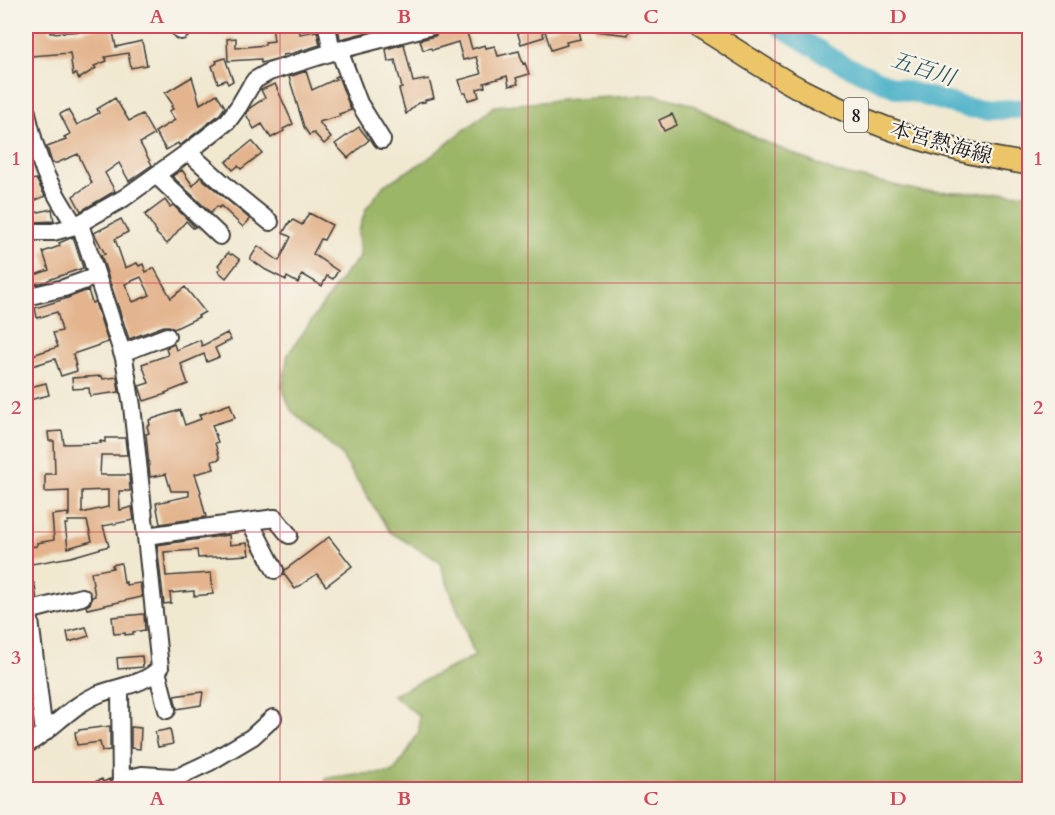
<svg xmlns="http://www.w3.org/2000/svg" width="1055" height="815" viewBox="0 0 1055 815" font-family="Cardo,'Noto Serif JP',serif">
<rect width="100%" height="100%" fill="#f7f3e8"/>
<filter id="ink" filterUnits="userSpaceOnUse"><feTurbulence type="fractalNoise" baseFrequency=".0167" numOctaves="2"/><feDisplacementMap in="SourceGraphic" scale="12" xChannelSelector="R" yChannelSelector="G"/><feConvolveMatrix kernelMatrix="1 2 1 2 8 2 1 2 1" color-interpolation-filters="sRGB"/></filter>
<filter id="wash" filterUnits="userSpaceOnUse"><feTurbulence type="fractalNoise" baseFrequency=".008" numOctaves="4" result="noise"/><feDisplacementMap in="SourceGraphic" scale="24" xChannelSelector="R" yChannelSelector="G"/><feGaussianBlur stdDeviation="1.35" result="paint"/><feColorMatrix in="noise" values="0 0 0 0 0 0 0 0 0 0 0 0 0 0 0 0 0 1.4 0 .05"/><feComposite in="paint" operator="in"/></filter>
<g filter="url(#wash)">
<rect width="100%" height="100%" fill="#f1e8d0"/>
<!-- forest -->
<path fill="#9cb668" stroke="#5c6942" stroke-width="1.5" d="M656 95 691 104 758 139 836 172 920 191 1029 194V789H321L327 778 357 774 392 773 404 758 419 731V716L393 695 475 656 439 561 390 532 340 453 291 410 282 387 288 354 346 272 360 257 358 233 366 209 384 185 425 161 495 106 575 99Z"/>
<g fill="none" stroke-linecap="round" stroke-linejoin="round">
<!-- river -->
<path stroke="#4ab1c8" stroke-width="20" d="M779 26 840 63 893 87 968 108 994 110 1030 108"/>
</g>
<g id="blocks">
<!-- building -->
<path fill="#e3b48d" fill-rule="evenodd" d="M29 26H49L50 33 84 31 83 30 112 26 116 47 142 41 147 65 131 68 128 53 105 57 107 61 94 66 96 68 79 79 76 74 73 75 70 53 31 56Z
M272 26H281V28L299 27 300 34 317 31 320 45 290 54 283 55V57L265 62 261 63V59L228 61 227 39 236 38V48L265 45V42L274 41Z
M338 26H392L340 39Z
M459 26H465L472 49 485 45 486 48 495 46 498 56 519 51 523 64 525 63 529 74 516 78 518 84 509 86 507 76 484 83 485 87 477 89 479 97 468 100 466 93H463L459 80 481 74 476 57 463 60 458 42 432 50 431 48 423 50 420 40 435 36 441 30Z
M530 26H541L544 37 521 44 517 31 531 27Z
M563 26H578L581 39 566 42 567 45 551 50 545 31Z
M595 26H630L628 35 595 31Z
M404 44 413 82 429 79 434 98 425 100V102L418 103 406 114 399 89 402 88 395 60 388 62 386 49Z
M225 58 233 81 228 84 226 80 218 83 212 66 217 63 216 61Z
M306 71 312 90 336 79 335 77 338 76 351 110 339 114 340 116 319 122 331 138 324 144 314 133 309 135 304 127 289 77Z
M192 77 200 104 217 94 225 107 220 114 182 144 179 145 178 143 166 150 155 132 175 120 169 111 173 109 171 106 173 105 165 93Z
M275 84 293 124 283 129 284 131 271 138 262 124 254 129 246 114 251 107 265 98 261 90Z
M115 98 129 121 142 114 154 135 140 143 152 165 129 181 119 163 105 173 115 191 81 211 73 196 92 183 78 154 57 163H52L47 147 66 140 64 137 70 134 60 114 68 110 77 125 99 113 97 109Z
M672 114 677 125 664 131 659 120Z
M359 127 369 140 348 158 335 144Z
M252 141 262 153 241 169 238 166 233 170 226 162Z
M182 170 193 186 200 177 250 219 243 227 221 206 219 208 217 206 211 213 172 176Z
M36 179 45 196 32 202 31 198 26 199V181Z
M165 200 170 207 173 205 195 227 193 228 186 221 167 244 156 233 157 232 145 215Z
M52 209 54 221 36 222 34 213Z
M309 213 332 225 324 240 321 239 313 254 338 271 333 279 327 276 322 286 302 274 298 283 287 277 286 280 266 270 250 259 258 246 279 261 291 237 283 233 290 221 292 222 293 220 302 225Z
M121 219 128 232 115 239 125 268 137 263 139 266 143 264 146 272 154 268 171 298 185 287 205 312 198 316 199 317 174 329 169 326H164L129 339 101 255 105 254 94 233ZM141 277 150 295 133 302 125 284Z
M73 237 83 268 48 280V281L26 286V278L49 270 43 252 60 246 59 243Z
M228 253 231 255 232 254 240 260 226 278 218 271 221 268 218 265Z
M88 290 92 303 95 302 108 342 73 354 77 371 61 376 55 359 32 366 29 356 58 347 53 333 62 331 57 312 37 318 35 308 65 299Z
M227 333 231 340 215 348 219 357 207 362 204 354 181 364 188 384 165 393 166 394 144 401 139 386 149 383 142 364 168 355 166 348 174 344 176 350 200 340 202 346Z
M102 376 103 379 117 377 119 392 90 396 89 388 73 389 72 378Z
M46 383 49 395 29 400 26 388Z
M230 404 235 418 212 425 218 442 215 443 220 459 212 461 214 469 195 474 201 492 200 493 206 517 160 524 156 503 189 496V491H171L166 474 150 477 146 434 149 433 147 426 150 425 149 420 180 410 185 425 201 419 199 415Z
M62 431 64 444 101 443 100 441 105 442V438H125L127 455H101L100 475H129L130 491H119L120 510 132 507 134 520 103 526 109 546 71 557 32 564 29 547 37 546V543L54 540 52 515 68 513V516L69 515V491L45 492V474H55L54 441H49L48 432ZM108 490V507L82 513V491ZM68 521H87L92 541 68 548 65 524H68Z
M229 535 230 545 247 543 249 555 198 558 197 550 164 552 166 576 211 573 213 594 194 596V591L170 593 171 603 164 604 157 545Z
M329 537 352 566 326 586 317 574 295 589 284 574 285 570Z
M121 563 124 583 126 582V585L140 583 142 597 87 609 86 606 90 604 92 597 95 596 91 572 113 568 112 565Z
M144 614 145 630 133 632V634L125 635V633L114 634 112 617Z
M86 627 89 636 69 642 67 632Z
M142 656 143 667 118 669 117 658Z
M203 692 201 705 177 709 174 696Z
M110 726V750L102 751 100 742 77 745 75 732 79 731V730Z
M131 727 141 728 140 749 131 748Z
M170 729 173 744 158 747 155 732Z
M102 779 103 782 110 779V789H77Z"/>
</g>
</g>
<g filter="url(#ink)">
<use href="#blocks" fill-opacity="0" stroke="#3c3b37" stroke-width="1.5"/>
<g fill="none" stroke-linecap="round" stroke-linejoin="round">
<defs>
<path id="minor" d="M181 26V31
M327 26 332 52
M339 50 359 103 382 140
M26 108C30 128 35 148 43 168 51 189 64 207 75 226
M188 152 234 193 270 222
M157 176 220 236
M26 232H53L75 226 124 198 188 152 228 121 239 106 250 87 255 80 269 72 339 50 432 26
M26 297 64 288 97 276
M122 353 167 336
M250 522 275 570
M146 536 275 518 289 535
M26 588 44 733
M28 611 82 597
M157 671 167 710
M120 688 121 790
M26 745C51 731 71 705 99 694 119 686 144 685 160 668L132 406 124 358 80 224
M121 780 142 775 173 777 180 776 210 762 252 737 273 718"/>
<path id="major" d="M698 26C733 47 767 72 804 91 875 128 950 153 1030 164"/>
</defs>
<!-- minor casing -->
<use href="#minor" stroke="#3c3b37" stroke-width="20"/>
<!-- major casing -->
<use href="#major" stroke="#3c3b37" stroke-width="24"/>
<!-- minor -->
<use href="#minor" stroke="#fff" stroke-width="16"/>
<!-- major -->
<use href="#major" stroke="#edc569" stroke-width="21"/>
</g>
</g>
<!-- grid -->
<path fill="none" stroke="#d1495b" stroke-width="1.5" stroke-opacity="0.55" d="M280 26V790M528 26V790M775 26V790M26 283H1030M26 532H1030"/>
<g text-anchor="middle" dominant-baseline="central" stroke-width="4.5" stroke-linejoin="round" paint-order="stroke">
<!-- shield labels -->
<rect fill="#f7f3e8" stroke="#5e5c59" stroke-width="1.5" x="844" y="98" width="24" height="34" rx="4.5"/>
<g font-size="20" font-weight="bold" fill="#1c1c1c">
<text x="856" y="115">8</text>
</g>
<!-- street labels -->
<g font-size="21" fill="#1c1c1c" stroke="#f7f3e8">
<text transform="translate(941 143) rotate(16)">本宮熱海線</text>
</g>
<!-- water labels -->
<g font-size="22" font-style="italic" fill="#2e5861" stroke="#f7f3e8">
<text transform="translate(923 69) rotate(18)">五百川</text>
</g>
</g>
<!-- margin -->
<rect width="1055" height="815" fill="none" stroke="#f7f3e8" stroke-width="66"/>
<rect x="33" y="33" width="989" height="749" fill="none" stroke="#d1495b" stroke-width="2"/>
<g font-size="20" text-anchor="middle" font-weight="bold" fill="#d1495b">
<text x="157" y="23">A</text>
<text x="404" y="23">B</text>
<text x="651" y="23">C</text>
<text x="898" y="23">D</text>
<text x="16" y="165">1</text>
<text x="1038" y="165">1</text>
<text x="16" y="414">2</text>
<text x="1038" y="414">2</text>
<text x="16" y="664">3</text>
<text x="1038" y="664">3</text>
<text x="157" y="805">A</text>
<text x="404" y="805">B</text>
<text x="651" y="805">C</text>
<text x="898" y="805">D</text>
</g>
</svg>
